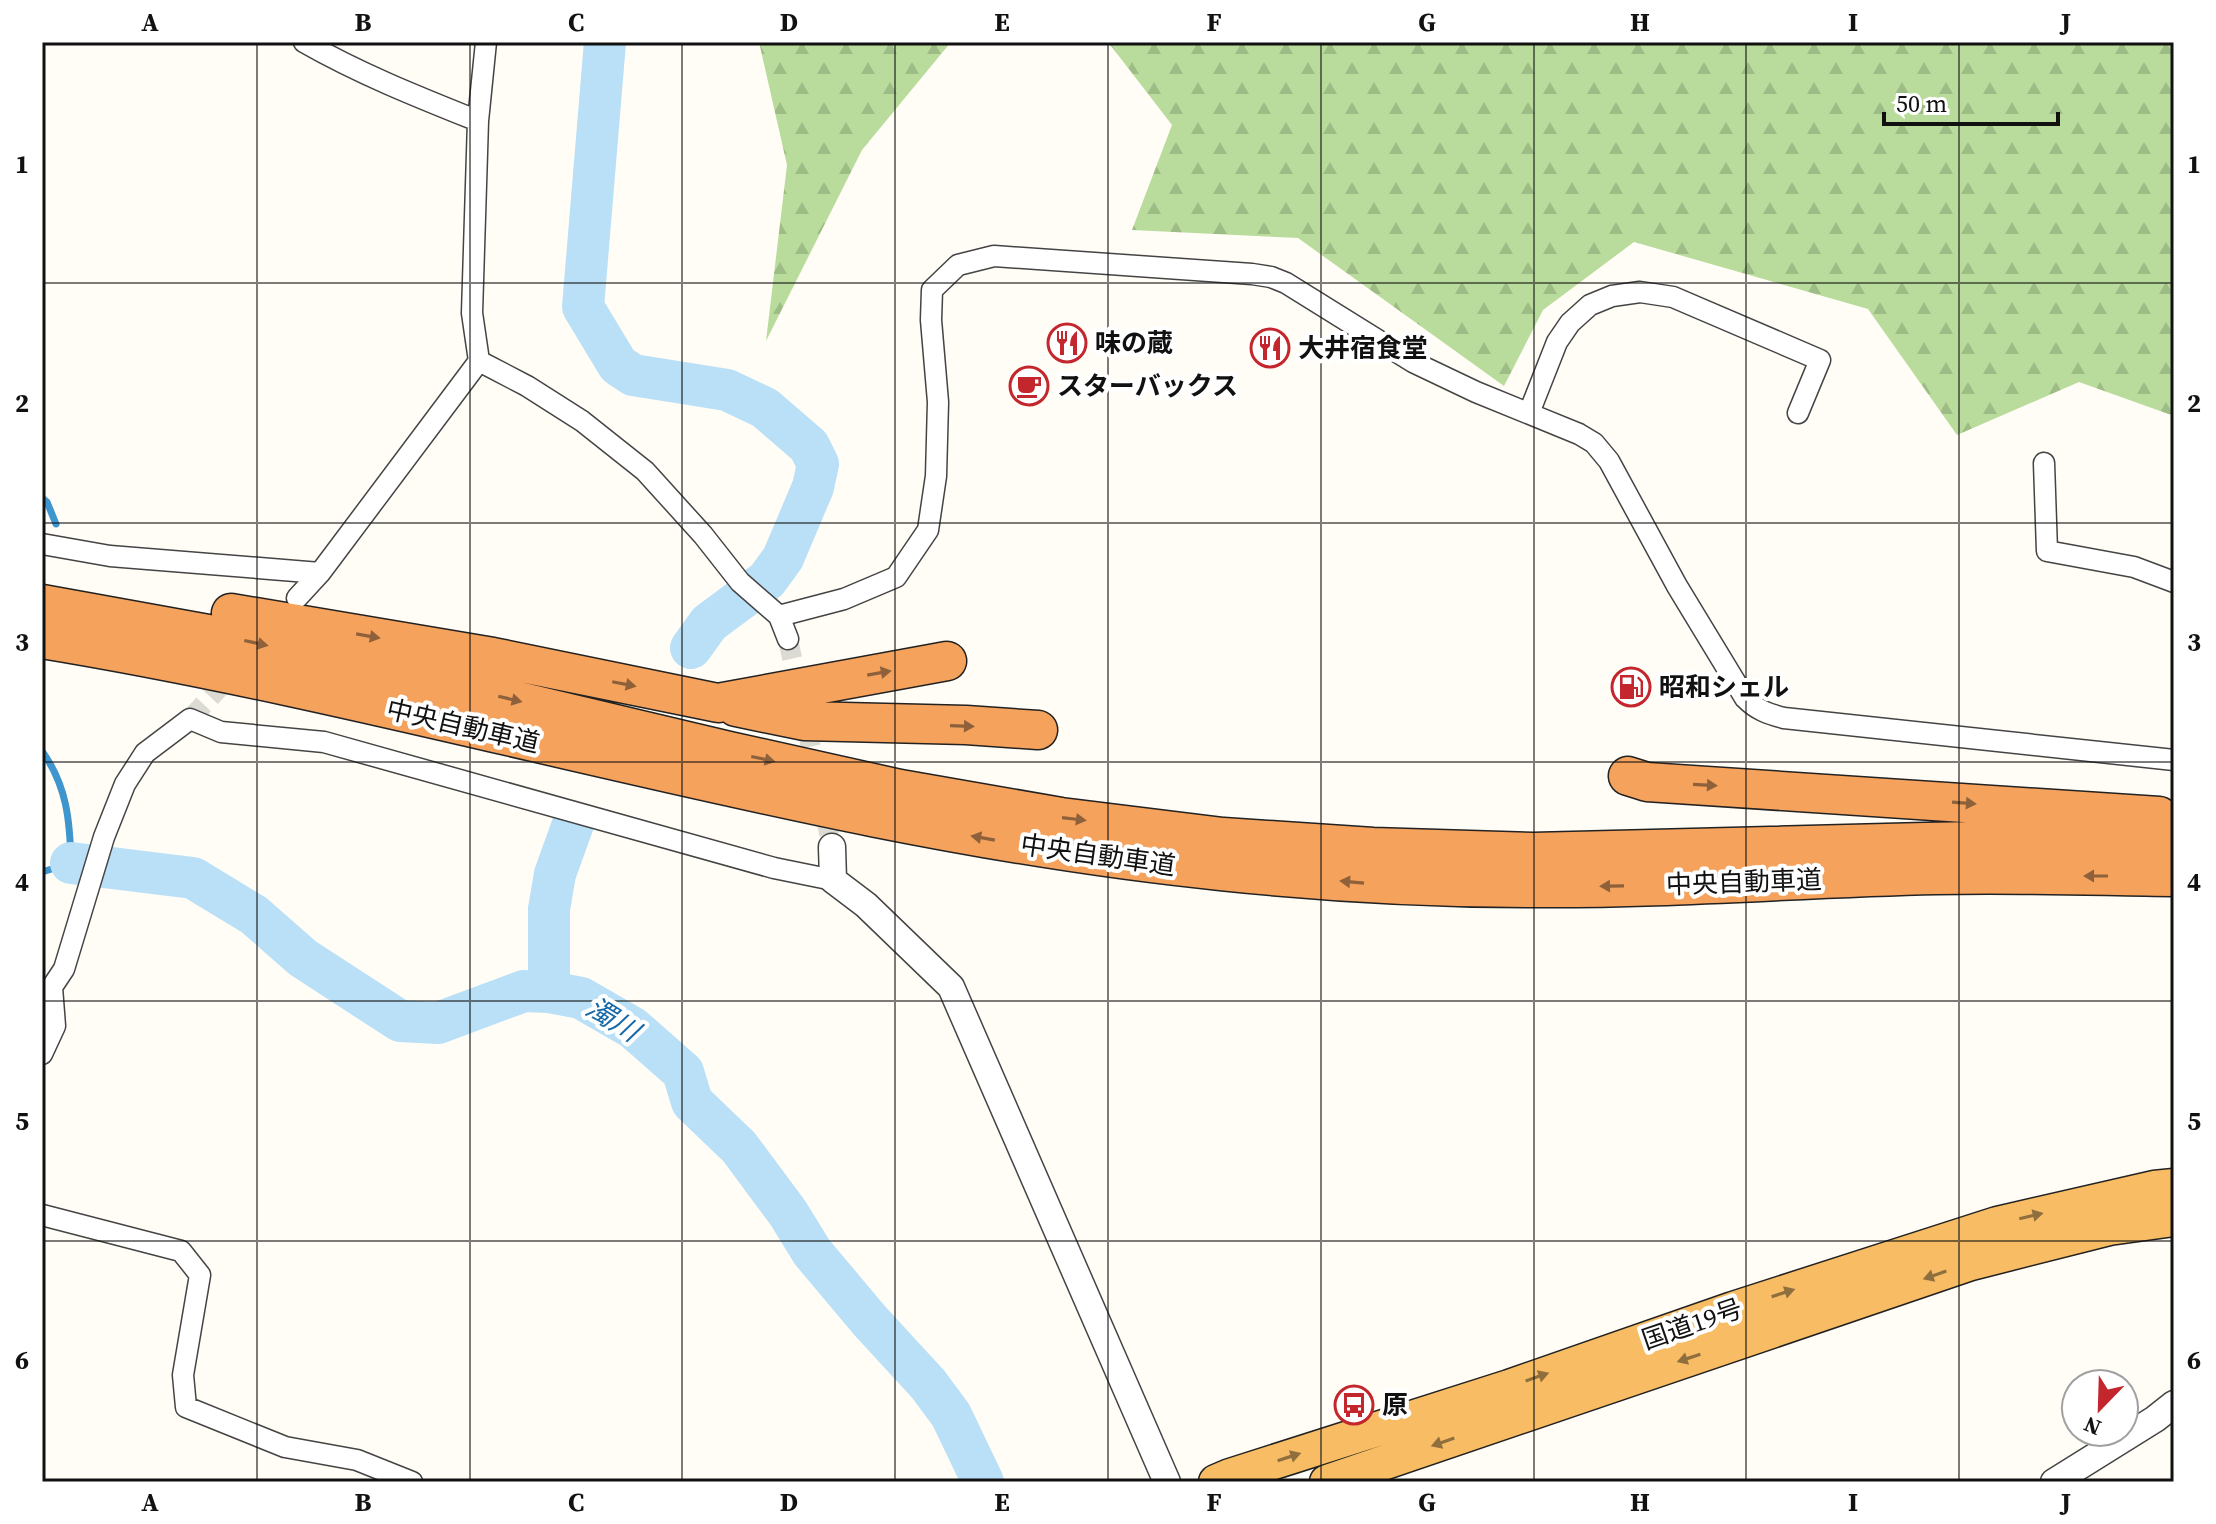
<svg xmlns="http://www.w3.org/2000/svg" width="2216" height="1524" viewBox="0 0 2216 1524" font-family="'Source Serif 4','Noto Sans JP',serif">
<defs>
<pattern id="forest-firs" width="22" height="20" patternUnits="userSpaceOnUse" patternTransform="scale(2)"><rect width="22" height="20" fill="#b9dc9c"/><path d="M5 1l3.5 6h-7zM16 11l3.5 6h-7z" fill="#9ebc85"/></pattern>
</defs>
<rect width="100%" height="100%" fill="#fffdf5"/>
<!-- forest -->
<path fill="url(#forest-firs)" d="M759 42H951L862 150 766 341 787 165Z
M1108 42H2174V416L2079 382 1957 435 1868 309 1634 242 1543 310 1504 386 1298 238 1132 230 1172 125Z"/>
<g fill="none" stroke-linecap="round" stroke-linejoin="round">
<!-- stream -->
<path stroke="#3f96cf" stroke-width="7" d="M42 498 47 502 56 524
M42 751C67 786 70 821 71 863L42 872"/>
<!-- river -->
<path stroke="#b9e0f7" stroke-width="42" d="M605 42 583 307 618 365 633 375 727 390 765 408 809 446 818 464 813 487 783 558 767 580 709 623 691 648
M71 863 193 878 254 915 303 958 400 1021 438 1023 524 991 549 992 581 998 633 1028 683 1072 692 1102 739 1147 788 1213 812 1252 870 1321 928 1384 951 1415 983 1482
M549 992V909L555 874 573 824"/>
<!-- minor-tunnel -->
<path stroke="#dbdad3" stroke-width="20" stroke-dasharray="20 10" stroke-linecap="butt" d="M788 639 832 847
M190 719 235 671"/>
<defs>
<path id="minor" d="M304 42C360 74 418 97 478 121
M479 361 527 386 582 421 645 471 703 535 740 582 779 616 788 639
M1529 413 1557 342 1570 323 1590 305 1612 296 1640 292 1673 297 1820 360 1798 413
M2044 463 2047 551 2134 567 2174 582
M42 544 110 556 320 573
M297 598 320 573 479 361 472 313 478 121 486 42
M779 616 844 599 896 577 928 530 936 476 938 402 931 320 932 290 958 265 994 256 1252 274 1271 277 1286 283 1413 362 1476 392 1579 434 1594 443 1609 461 1677 586 1745 698C1757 710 1768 714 1784 718L2174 760
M42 998 52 987 64 969 104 837 125 784 145 753 190 719 221 732 324 742 774 868 833 880
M42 1054 55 1026 52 987
M42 1215 181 1251 200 1275 183 1375 186 1407 285 1447 357 1460 412 1482"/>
<path id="tertiary" d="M832 847 833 880 866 905 951 987 1167 1482
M2054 1482 2155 1419 2174 1404"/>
<path id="trunk" d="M1216 1482 1230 1476 1509 1387 1733 1309 1997 1224 2154 1188 2174 1186
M1327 1482 1971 1263 2109 1228 2174 1219"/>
<path id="motorway" d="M42 604 230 638 443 683 729 751 900 789 1061 817 1223 837 1373 847 1533 852 1925 842 2088 839 2174 841
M231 613 493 657 718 703 947 661
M42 639C438 704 821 831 1221 871 1325 882 1430 888 1535 888 1669 889 1802 878 1936 875 2015 873 2095 876 2174 877
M736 707 804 721 966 725 1038 730
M1628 776 1647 782 2159 816"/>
</defs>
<!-- minor casing -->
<use href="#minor" stroke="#444" stroke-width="23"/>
<!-- tertiary casing -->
<use href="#tertiary" stroke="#444" stroke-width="29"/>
<!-- trunk casing -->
<use href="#trunk" stroke="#222" stroke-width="37"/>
<!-- motorway casing -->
<use href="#motorway" stroke="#222" stroke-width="41"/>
<!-- minor -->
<use href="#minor" stroke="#fff" stroke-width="20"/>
<!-- tertiary -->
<use href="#tertiary" stroke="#fff" stroke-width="26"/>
<!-- trunk -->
<use href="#trunk" stroke="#f7bc64" stroke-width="34"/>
<!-- motorway -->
<use href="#motorway" stroke="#f5a25d" stroke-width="38"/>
</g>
<!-- one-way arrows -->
<defs><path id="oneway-solid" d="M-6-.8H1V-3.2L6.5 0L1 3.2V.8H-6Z" transform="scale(2)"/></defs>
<g fill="#8e613b">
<use href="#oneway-solid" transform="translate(368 636) rotate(10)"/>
<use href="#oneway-solid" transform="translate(256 643) rotate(12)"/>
<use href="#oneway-solid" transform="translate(879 673) rotate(-10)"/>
<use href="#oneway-solid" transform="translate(624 684) rotate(11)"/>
<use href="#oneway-solid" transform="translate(510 699) rotate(13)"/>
<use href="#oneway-solid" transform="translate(962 726) rotate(2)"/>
<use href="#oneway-solid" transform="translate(763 759) rotate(12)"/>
<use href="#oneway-solid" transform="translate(1705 785) rotate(3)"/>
<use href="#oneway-solid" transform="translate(1964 803) rotate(4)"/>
<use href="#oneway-solid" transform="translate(1074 819) rotate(7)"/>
<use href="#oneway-solid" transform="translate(983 838) rotate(-170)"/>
<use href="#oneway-solid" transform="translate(2096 876) rotate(-180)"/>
<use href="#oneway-solid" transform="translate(1352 882) rotate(-175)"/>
<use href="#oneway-solid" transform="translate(1612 886) rotate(179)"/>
</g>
<g fill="#906f3f">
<use href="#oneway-solid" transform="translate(2031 1216) rotate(-13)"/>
<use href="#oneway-solid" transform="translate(1935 1275) rotate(161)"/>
<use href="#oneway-solid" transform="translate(1783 1293) rotate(-18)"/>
<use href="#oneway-solid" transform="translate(1689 1358) rotate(162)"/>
<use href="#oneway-solid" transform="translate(1537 1377) rotate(-19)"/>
<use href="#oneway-solid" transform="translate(1443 1442) rotate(161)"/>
<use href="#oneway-solid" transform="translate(1289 1457) rotate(-18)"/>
</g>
<!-- grid -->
<path fill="none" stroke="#111" stroke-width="2" stroke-opacity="0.55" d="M257 42V1482M470 42V1482M682 42V1482M895 42V1482M1108 42V1482M1321 42V1482M1534 42V1482M1746 42V1482M1959 42V1482M42 283H2174M42 523H2174M42 762H2174M42 1001H2174M42 1241H2174"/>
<!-- icons -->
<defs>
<symbol id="restaurant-ring" viewBox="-11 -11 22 22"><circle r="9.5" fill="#fff" stroke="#c4262e" stroke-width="1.5"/><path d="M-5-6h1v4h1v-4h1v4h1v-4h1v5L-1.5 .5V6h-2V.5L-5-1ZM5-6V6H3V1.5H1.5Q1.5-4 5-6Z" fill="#c4262e"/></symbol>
<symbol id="cafe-ring" viewBox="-11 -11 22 22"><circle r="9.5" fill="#fff" stroke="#c4262e" stroke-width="1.5"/><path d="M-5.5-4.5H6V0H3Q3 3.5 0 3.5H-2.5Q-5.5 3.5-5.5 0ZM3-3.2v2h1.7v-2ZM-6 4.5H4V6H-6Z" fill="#c4262e"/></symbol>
<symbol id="fuel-ring" viewBox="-11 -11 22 22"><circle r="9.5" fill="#fff" stroke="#c4262e" stroke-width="1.5"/><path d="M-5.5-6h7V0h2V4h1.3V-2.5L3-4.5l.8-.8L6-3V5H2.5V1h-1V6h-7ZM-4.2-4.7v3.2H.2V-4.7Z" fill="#c4262e"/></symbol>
<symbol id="bus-ring" viewBox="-11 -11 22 22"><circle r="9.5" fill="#fff" stroke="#c4262e" stroke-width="1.5"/><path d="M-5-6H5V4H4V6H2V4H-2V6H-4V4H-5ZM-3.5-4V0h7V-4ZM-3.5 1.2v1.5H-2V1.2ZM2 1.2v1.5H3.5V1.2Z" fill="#c4262e"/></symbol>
</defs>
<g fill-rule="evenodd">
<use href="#restaurant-ring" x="1045" y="321" width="44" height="44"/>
<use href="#restaurant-ring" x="1248" y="326" width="44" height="44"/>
<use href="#cafe-ring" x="1007" y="364" width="44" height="44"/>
<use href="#fuel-ring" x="1609" y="665" width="44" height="44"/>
<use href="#bus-ring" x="1332" y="1383" width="44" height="44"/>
</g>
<g text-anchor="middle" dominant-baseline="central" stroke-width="8" stroke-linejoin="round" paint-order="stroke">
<!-- poi labels -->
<g font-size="26" font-weight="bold" fill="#111" stroke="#fff" text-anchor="start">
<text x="1095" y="343">味の蔵</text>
<text x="1298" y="348">大井宿食堂</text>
<text x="1057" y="386">スターバックス</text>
<text x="1659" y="687">昭和シェル</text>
<text x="1382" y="1405">原</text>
</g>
<!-- street labels -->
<g font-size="26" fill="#111" stroke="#fff">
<text transform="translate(463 726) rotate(13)">中央自動車道</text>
<text transform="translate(1098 855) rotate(8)">中央自動車道</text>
<text transform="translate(1744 882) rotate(-2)">中央自動車道</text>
<text transform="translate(1692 1324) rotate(-19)">国道19号</text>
</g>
<!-- water labels -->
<g font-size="28" font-style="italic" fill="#1768a6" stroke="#fff">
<text transform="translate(613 1019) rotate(32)">濁川</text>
</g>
</g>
<!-- border -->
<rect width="2216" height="1524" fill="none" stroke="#ffffff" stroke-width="88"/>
<!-- north arrow -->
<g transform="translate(2100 1408) rotate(203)"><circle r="38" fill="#ffffff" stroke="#a0a0a0" stroke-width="2"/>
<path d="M0-6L14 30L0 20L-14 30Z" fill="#c4262e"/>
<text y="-12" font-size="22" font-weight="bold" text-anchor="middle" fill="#111111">N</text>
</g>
<!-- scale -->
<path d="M1884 112v12h174v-12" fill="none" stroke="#111111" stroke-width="4"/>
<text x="1896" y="112" font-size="24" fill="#111111" stroke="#ffffff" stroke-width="6" paint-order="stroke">50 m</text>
<rect x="44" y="44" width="2128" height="1436" fill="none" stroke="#111" stroke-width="3"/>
<g font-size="26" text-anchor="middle" font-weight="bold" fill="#111">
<text x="150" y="31">A</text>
<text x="363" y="31">B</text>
<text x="576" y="31">C</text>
<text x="789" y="31">D</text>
<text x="1002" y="31">E</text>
<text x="1214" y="31">F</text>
<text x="1427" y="31">G</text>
<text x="1640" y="31">H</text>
<text x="1853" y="31">I</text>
<text x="2066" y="31">J</text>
<text x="22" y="173">1</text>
<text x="2194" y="173">1</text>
<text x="22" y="412">2</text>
<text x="2194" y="412">2</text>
<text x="22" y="651">3</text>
<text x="2194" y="651">3</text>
<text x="22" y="891">4</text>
<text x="2194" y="891">4</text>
<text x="22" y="1130">5</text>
<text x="2194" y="1130">5</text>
<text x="22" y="1369">6</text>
<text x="2194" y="1369">6</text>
<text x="150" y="1511">A</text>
<text x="363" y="1511">B</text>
<text x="576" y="1511">C</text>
<text x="789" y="1511">D</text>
<text x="1002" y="1511">E</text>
<text x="1214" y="1511">F</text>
<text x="1427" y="1511">G</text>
<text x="1640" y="1511">H</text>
<text x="1853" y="1511">I</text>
<text x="2066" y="1511">J</text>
</g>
</svg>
